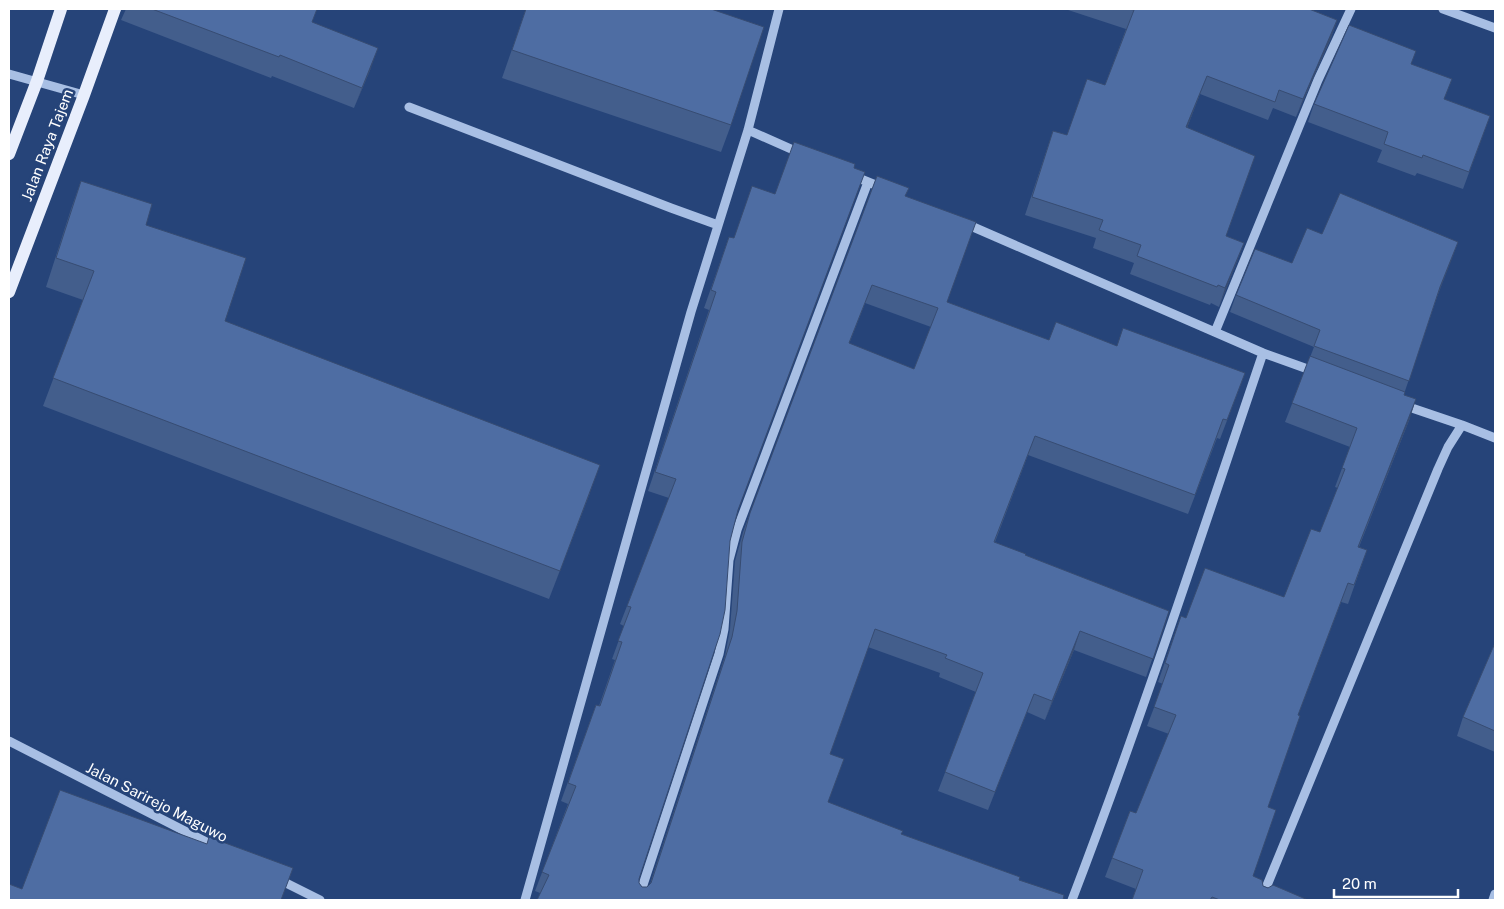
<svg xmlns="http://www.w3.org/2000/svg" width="1504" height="909" viewBox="0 0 1504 909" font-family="'Public Sans',sans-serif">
<rect width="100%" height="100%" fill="#264479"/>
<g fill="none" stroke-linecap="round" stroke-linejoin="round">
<!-- minor -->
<path stroke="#a8bfe4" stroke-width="9" d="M1443 9 1495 28
M9 74 84 95
M409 107 671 208 718 225
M748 130 800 153
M851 175 883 188
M964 223 1263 353 1316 372
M1215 332 1318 80 1351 9
M1462 425 1495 438
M9 741 218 848
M278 879 320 900
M525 900 691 312 748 130 779 9
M638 900 719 654 724 629 729 560 737 530 868 182
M1072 900C1141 720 1201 536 1263 353
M1261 900 1438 469 1448 447 1462 425 1403 405
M1493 900 1495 894"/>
<!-- major -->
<path stroke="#e8eefc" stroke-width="12" d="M9 154 37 81 61 9
M9 292 84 95 115 9"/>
</g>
<!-- wall -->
<path fill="#435e8c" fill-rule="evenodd" d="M126 9H317L312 22 371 68 354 108 272 76 271 78 121 20Z
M526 9H711L731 125 721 152 502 78Z
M1065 9H1309L1337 20 1331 38 1296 117 1273 108 1268 120 1200 94 1187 128 1226 236 1244 243 1219 307 1211 303 1210 305 1130 274 1134 263 1093 248 1096 238 1025 215 1053 131 1067 135 1105 85 1126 29Z
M1411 64 1444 99 1490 116 1463 189 1417 173 1415 176 1377 162 1382 150 1308 122 1314 104Z
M877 176 906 197 947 302 1049 340 1117 346 1245 373 1220 439 1217 438 1188 514 1028 455 995 542 1025 555 1169 611 1146 677 1074 650 1045 720 1027 712 988 810 938 791 976 692 939 677 940 673 868 647 830 754 828 802 901 834 1020 877 540 893 535 891 568 804 561 801 596 705 599 706 615 660 612 659 624 626 620 624 669 498 648 491 709 310 704 308 729 237 737 512 639 879V883L642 887H647L650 884 725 656 730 629 735 561 743 532ZM865 303 931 327 914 369 849 344Z
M81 181 146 225 225 321 590 493 549 599 43 406 83 300 46 287 71 209Z
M1322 234 1458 242 1437 297 1405 391 1404 395 1410 418 1359 547 1367 550 1348 604 1341 602 1298 715 1268 807 1253 876 1263 886 1308 900H1132L1136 889 1105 877 1130 811 1136 813 1169 734 1147 726 1163 684 1158 682 1181 616 1186 618 1284 597 1320 532 1338 488 1335 487 1350 447 1285 422 1314 347 1230 312 1236 295 1292 263Z
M1495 643V752L1457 736 1463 717Z"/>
<!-- shaded-wall -->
<path fill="#374c72" d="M1337 20 1331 38 1296 117 1303 99Z
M378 48 371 68 354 108Z
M1207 76 1200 94 1180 146 1186 127Z
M1458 242 1452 259 1434 304 1440 287Z
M1244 243 1237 261 1219 307 1225 288Z
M1416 399 1410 418 1351 565 1358 547Z
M600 465 590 493 549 599 560 571Z
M1080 631 1074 650 1045 720 1052 701Z
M1034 694 1027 712 988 810 995 792Z"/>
<!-- building -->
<path fill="#4e6da3" stroke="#374c72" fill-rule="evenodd" d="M152 9H317L312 22 378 48 362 88 280 55 279 57Z
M526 9H711L764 27 731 125 512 50Z
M1128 9H1309L1337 20 1303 99 1279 90 1275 102 1207 76 1186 127 1255 156 1226 236 1244 243 1225 288 1218 285 1217 287 1137 256 1141 245 1099 230 1103 220 1032 197 1053 131 1067 135 1087 79 1105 85 1134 10Z
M1349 25 1416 51 1411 64 1452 79 1444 99 1490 116 1469 172 1423 155 1422 158 1384 144 1388 132 1314 104Z
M794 142 855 164 854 168 865 172 738 510 730 541 725 610 720 634 639 879V883L642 887H647L651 883 732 637 737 611 742 542 750 513 877 176 909 188 905 196 976 222 947 302 1049 340 1056 322 1117 346 1123 328 1245 373 1227 420 1223 419 1195 495 1035 436 994 542 1026 554 1025 555 1169 611 1153 659 1080 631 1052 701 1034 694 995 792 945 772 983 673 945 658 947 655 875 629 830 754 844 759 828 802 903 831 901 834 1020 877 1019 880 1064 895 1063 900H537L549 875 542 872 576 786 568 783 596 705 600 706 622 642 618 641 631 607 627 606 676 479 655 472 716 292 711 290 729 237 734 238 752 186 775 194ZM872 285 938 308 914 369 849 343Z
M81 181 152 204 146 225 246 258 225 321 600 465 560 571 53 378 94 271 56 258Z
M1340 193 1458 242 1440 287 1409 381 1314 346 1320 330 1236 295 1255 249 1292 263 1307 228 1322 234Z
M1310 356 1405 392 1404 395 1416 399 1358 547 1367 550 1354 585 1348 583 1298 715 1300 716 1268 807 1276 810 1253 876 1262 880 1263 886 1268 888 1273 885 1308 900H1220L1212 897 1210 900H1132L1143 870 1112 858 1130 811 1136 813 1176 715 1154 707 1169 665 1165 663 1181 616 1186 618 1205 568 1284 597 1311 529 1320 532 1345 469 1342 468 1357 428 1292 403Z
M1495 643V731L1463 717Z
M60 790 207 844 209 837 293 868 281 900H9V884L22 889Z"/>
<g text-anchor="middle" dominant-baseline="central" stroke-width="5" stroke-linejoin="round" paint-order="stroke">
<!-- street labels -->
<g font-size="15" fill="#fff" stroke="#264479">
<text transform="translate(47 145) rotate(-69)">Jalan Raya Tajem</text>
<text transform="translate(157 802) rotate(27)">Jalan Sarirejo Maguwo</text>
</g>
</g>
<!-- border -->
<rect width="1504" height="909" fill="none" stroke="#ffffff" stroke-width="20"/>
<!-- scale -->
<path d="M1334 889v8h124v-8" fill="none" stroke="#ffffff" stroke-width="2.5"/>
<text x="1342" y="889" font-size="15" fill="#ffffff" stroke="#264479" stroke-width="4" paint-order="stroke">20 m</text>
</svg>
